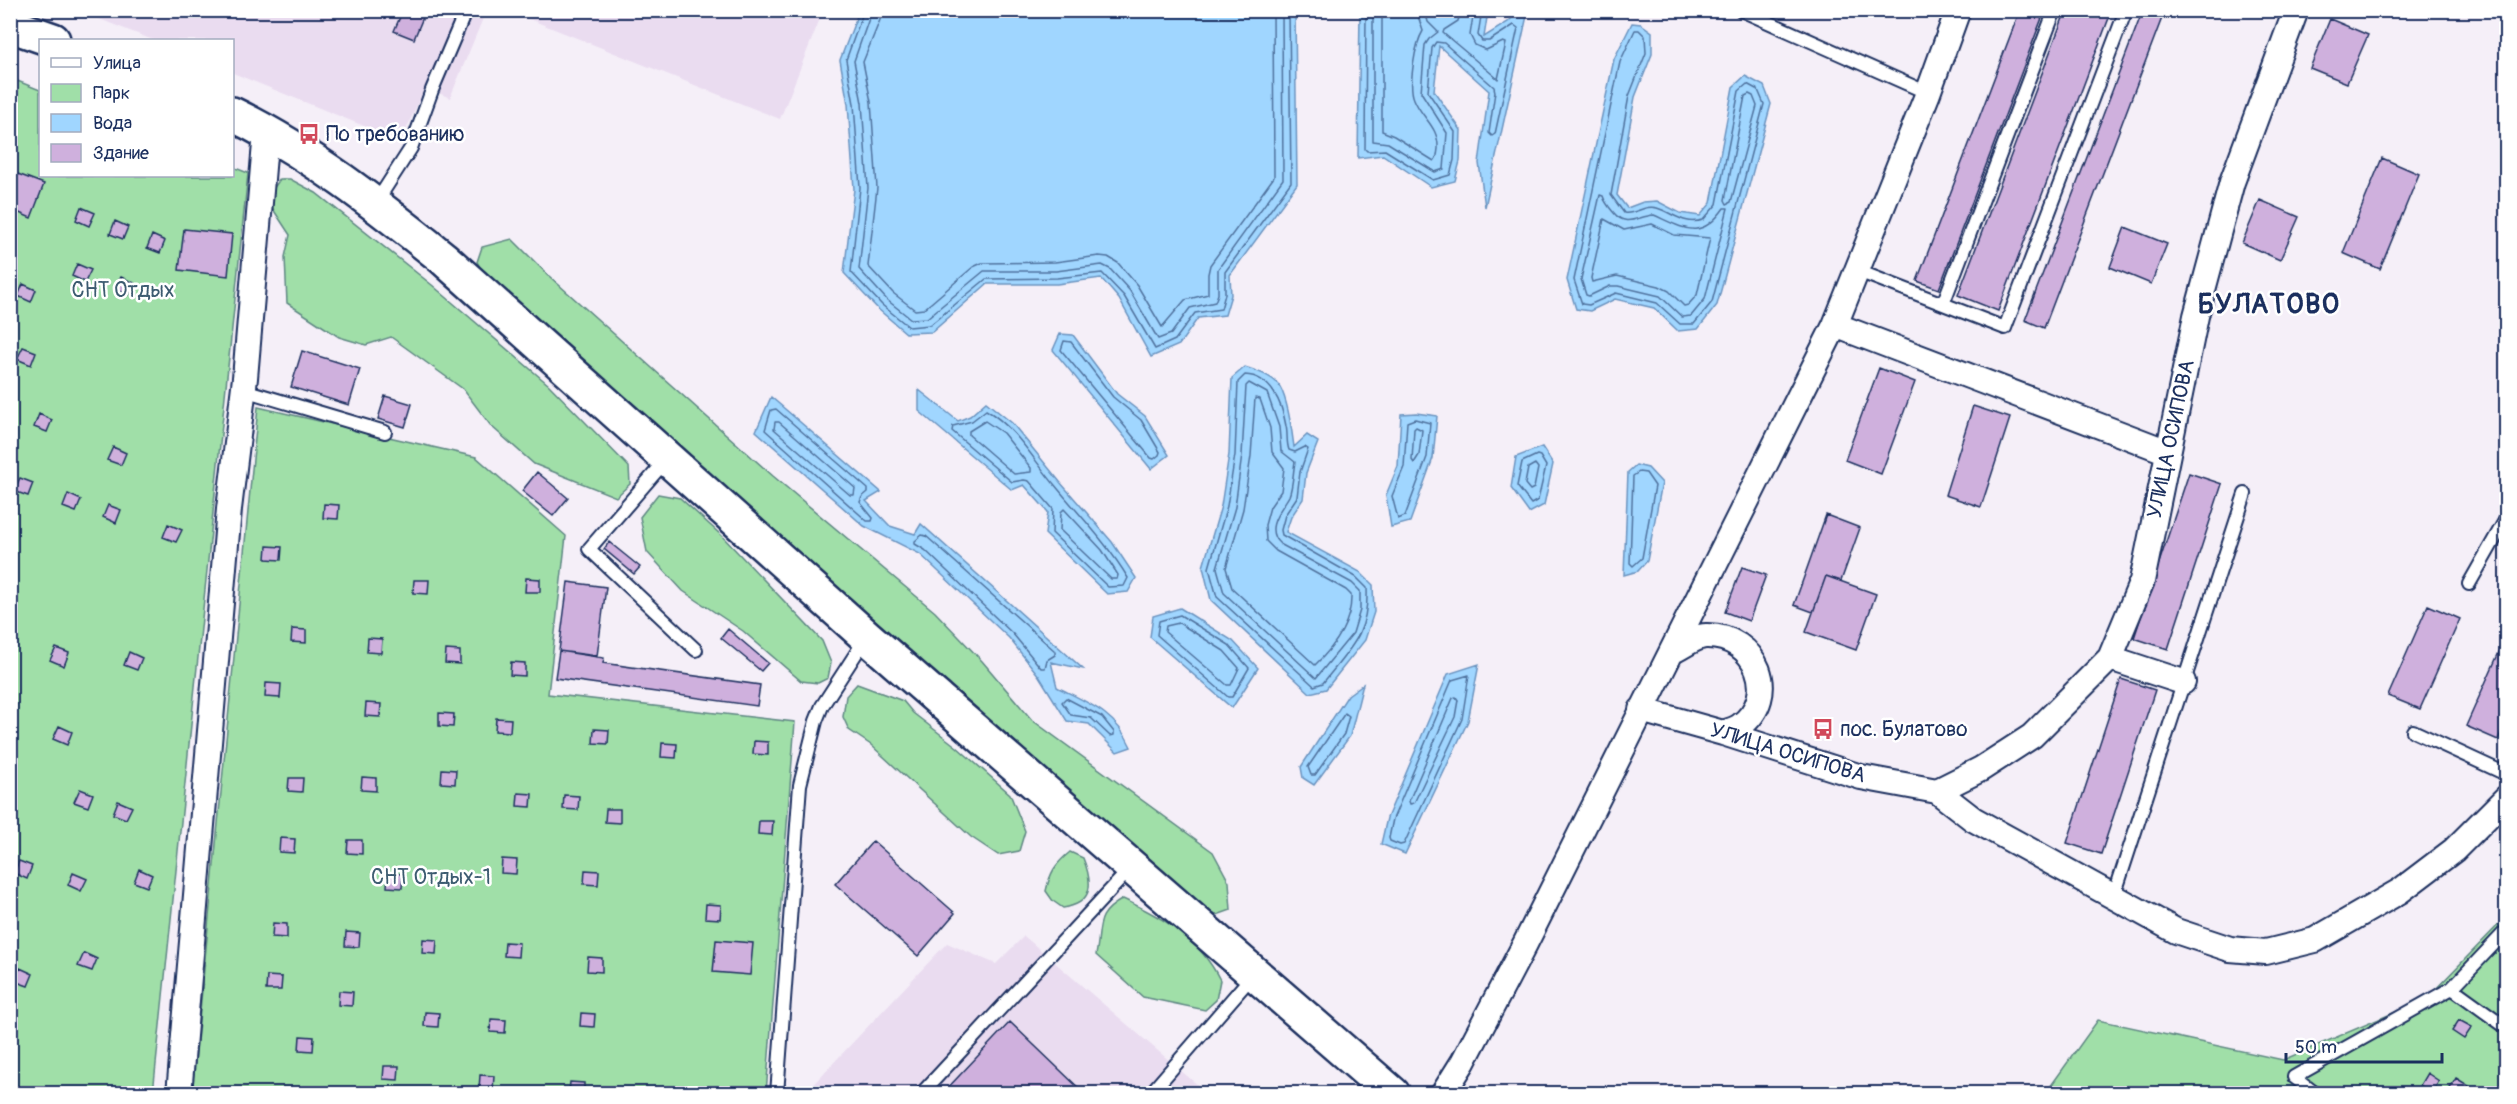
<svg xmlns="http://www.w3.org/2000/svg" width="2517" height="1104" viewBox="0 0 2517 1104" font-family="Pangolin,sans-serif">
<rect width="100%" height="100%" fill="#f5eff8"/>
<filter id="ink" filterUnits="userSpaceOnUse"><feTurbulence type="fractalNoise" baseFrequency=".0167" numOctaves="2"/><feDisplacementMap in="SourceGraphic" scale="12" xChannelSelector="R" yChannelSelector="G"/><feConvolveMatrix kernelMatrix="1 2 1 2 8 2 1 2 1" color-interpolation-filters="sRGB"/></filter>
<g filter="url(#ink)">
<!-- built -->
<path fill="#eadcf0" d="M79 11H486L450 98 425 87 401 141 233 73 232 40H153Z
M509 11H823L780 119Z
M1024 936 1207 1093 804 1094 947 943 996 964Z"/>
<!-- green -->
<path fill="#a0dfa8" stroke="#5e8783" stroke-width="1.5" d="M10 78 40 90V176H232L233 167 248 173 153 1093H11Z
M280 179H290L316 193 432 285 549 385 629 467 630 484 616 497 534 464 491 426 463 389 391 337 366 345 339 337 287 303 285 257 290 235 269 203 271 192Z
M512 239 549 276 773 476 935 612 982 661 1032 720 1213 852 1229 882 1231 910 1217 915 1192 907 492 287 477 262 482 247Z
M258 407 476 457 566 536 548 694 795 722 766 1093 192 1094Z
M658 494 680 498 721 535 822 641 831 663 828 678 818 683 801 681 743 631 683 591 647 552 640 517Z
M857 684 903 701 913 713 957 747 1010 794 1025 831 1019 851 998 855 971 837 871 745 849 730 843 717 846 696Z
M1070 852 1083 858C1093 883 1094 903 1063 908L1053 901 1046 891C1050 873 1055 864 1070 852Z
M1123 899C1164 918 1199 938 1220 980L1216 1000 1205 1010 1143 997 1096 955C1102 926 1094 915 1123 899Z
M2506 917V1093L2045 1094 2098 1020 2283 1060 2426 999Z"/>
<!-- water -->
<path fill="#a0d6ff" stroke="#6b93bf" stroke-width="1.5" d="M859 11H1295L1297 184 1230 275 1231 295 1225 315 1198 318 1179 345 1151 357 1119 299 1101 278 1057 284H987L932 332 906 333 878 309 844 273 854 189 848 104 840 60Z
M1360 11H1437L1441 17 1452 11H1488L1484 37 1508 22 1519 11H1528L1485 207 1479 163 1489 91 1439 46 1434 91 1461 130 1460 161 1455 181 1431 187 1383 155 1358 158Z
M1632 23 1641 24 1652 32V54L1635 97 1617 195 1627 208 1643 202 1657 201 1680 213 1700 216 1711 203 1733 87 1745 76 1764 86 1771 104 1717 305 1698 329 1678 331 1654 308 1615 299 1590 311 1576 309 1567 280 1614 59Z
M1060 334 1073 335 1117 394 1145 416 1169 455 1151 469 1053 350Z
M1245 367C1256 371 1270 375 1278 384 1288 396 1292 432 1294 447L1307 435 1318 442 1306 473 1303 499 1291 517 1286 532 1360 572 1373 585 1374 612 1365 640 1326 689 1310 693 1211 600 1203 567 1221 506 1229 454 1232 378Z
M919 390 958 421 970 416 986 402 1012 423 1060 482 1112 542 1136 578 1128 592 1107 594 1045 534 1048 512 1024 485 1012 490 919 411Z
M771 397 881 492 866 501 890 526 915 534 921 524 1083 669 1051 662 1057 687C1088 703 1116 713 1131 747L1117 752 1089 724 1067 721 1039 676 1009 638 920 554 864 526 756 431Z
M1416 413 1437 416 1433 458 1410 522 1391 527 1386 495 1398 466 1401 414Z
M1542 447 1553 464 1544 505 1529 513 1511 488 1516 457Z
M1636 465 1648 468 1662 483 1647 561 1638 571 1624 575 1628 472Z
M1180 608 1233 641 1258 668 1232 708 1150 637 1153 616Z
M1479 664 1468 721 1405 854 1381 844 1387 818 1448 674Z
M1363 684 1350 736 1314 785 1303 778 1301 767 1348 695Z"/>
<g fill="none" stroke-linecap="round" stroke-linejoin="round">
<!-- shore -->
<path stroke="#50729e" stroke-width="1.5" d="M864 10 846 60 854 104 860 188 851 272 882 305 909 327 930 325 986 279 1057 278 1102 273 1124 296 1155 349 1175 340 1195 313 1221 309 1225 294V272L1291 182 1289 10
M872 10 854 61 862 103 868 188 859 269 887 300 911 319 927 318 984 271H1056L1102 265 1110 269 1130 291 1158 339 1171 334 1190 308 1215 302 1218 294V269L1283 179 1282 10
M881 10 880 20 863 62 871 102 877 188 868 266 893 293 915 310 924 309 973 267 982 263 1055 262 1099 256 1108 257 1118 263 1137 285 1162 327 1185 300 1208 294V274L1210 265 1274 177 1273 10
M1366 10 1365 149 1367 151 1385 150 1433 180 1450 175 1454 160 1455 132 1428 92 1432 48 1436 42 1444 43 1494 87 1495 92 1489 133 1492 136 1495 134 1518 28 1514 25 1489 41H1482L1478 35 1482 10
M1373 10V141L1388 143 1435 172 1444 169 1447 133 1421 92 1425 45 1429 39 1438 32 1428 22 1425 10
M1382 10V131L1394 136 1434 161C1438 157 1437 154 1438 149 1439 126 1422 119 1414 99 1408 85 1415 44 1423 31L1416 10
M1461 10 1458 21 1444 30 1443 33 1498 79 1506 43 1503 42 1486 50 1475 45 1470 35 1474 10
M1635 30H1639L1645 36 1646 53 1629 96 1611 195 1624 213C1635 215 1645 204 1657 208 1673 213 1685 226 1703 220L1717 204 1739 91 1747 84 1758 90 1764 104 1712 302 1694 324H1680L1657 303 1616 293 1589 305 1582 304 1574 280 1620 62Z
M1749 94 1753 96 1757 106 1731 202 1727 204 1725 200 1745 96Z
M1600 195 1603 196C1605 203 1609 207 1614 213 1626 228 1638 216 1654 215 1685 229 1701 241 1724 208H1728L1705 299 1691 316 1682 317 1660 296 1618 286H1610L1589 296 1586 295 1581 279Z
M1604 219 1624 230 1652 224 1674 235 1710 238 1697 295 1688 305 1684 306 1669 291 1659 286 1617 276 1592 282 1591 278Z
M1064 341 1071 342 1113 397 1141 420 1160 452 1159 455 1154 459 1151 458 1061 350Z
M1245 375C1271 376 1282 403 1286 426 1288 434 1286 442 1289 450L1295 452 1305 447 1308 449 1300 472 1297 497 1285 515 1281 530 1282 535 1356 577 1367 588C1369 635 1350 648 1323 683L1314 686 1217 597 1209 568 1227 506 1235 455 1238 382Z
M1249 383 1267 393 1279 427 1281 451 1295 462C1293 472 1293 486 1289 496 1281 510 1263 529 1280 544L1352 583 1360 591V610L1353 633 1316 678 1224 593 1217 568 1235 507 1242 455 1246 386Z
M1255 398 1260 399 1270 428 1272 452 1284 468 1281 491 1270 507 1265 525 1266 541 1276 551 1346 590 1351 595C1352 623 1335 646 1315 665L1232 588 1226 568 1243 509 1251 456Z
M776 409 868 489V492L862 497 860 502 873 518 872 521H867L765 430 771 410Z
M986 410C1015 427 1033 459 1054 484 1080 516 1107 543 1128 578L1124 586 1108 587 1052 533 1053 509 1029 481 1024 480 1012 482 952 431 953 426 972 421Z
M1415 419 1430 423 1427 457 1405 516 1398 519 1392 496 1404 467 1407 422Z
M985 421 1003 433 1031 468V472L1014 474 969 435V431Z
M775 422H779L855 488 854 495H850L774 429Z
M1416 427 1422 430 1419 455 1414 463 1412 460 1414 429Z
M1537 455 1540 456 1546 466 1538 500 1531 504 1517 486 1522 462Z
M1535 464 1538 468 1534 488 1530 490 1525 484 1528 468Z
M1639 472 1646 473 1655 486 1642 558 1633 566 1630 563 1633 476Z
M1064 509 1102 550 1118 575 1117 579H1111L1060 530 1061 512Z
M922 535 926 536 1055 651V655L1047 660 1045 668H1041L1013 634 925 550 915 544V541Z
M1180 615 1229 645 1249 668 1232 697H1228L1157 635 1159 621Z
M1179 623 1224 651 1239 668 1231 685H1227L1165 632 1166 626Z
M1469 675 1462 719 1404 844 1400 845 1390 841 1389 838 1393 819 1452 680Z
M1456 697 1458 700 1455 717 1414 803 1410 804 1409 801 1453 698Z
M1066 698 1102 717 1114 732V735L1110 736 1091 718 1071 715 1062 702Z
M1345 713 1349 716 1344 734 1315 775H1311L1308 767Z"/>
</g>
<!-- building -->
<path fill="#cfb0dd" stroke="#1b2f5e" stroke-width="1.5" d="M403 10H426L414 39 394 31Z
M2020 10H2045L1939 289 1917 281Z
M2066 10H2112L1998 311 1958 295Z
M2143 10H2165L2044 328 2025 320Z
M2330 19 2368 35 2347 83 2310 68Z
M2382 158 2419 174 2380 269 2343 253Z
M10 171 44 184 31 218 10 209Z
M2260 200 2299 217 2280 260 2242 243Z
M81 207 95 213 89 226 76 220Z
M115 221 128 227 123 239 110 234Z
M2125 227 2167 244 2151 284 2110 267Z
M184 229 232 234 228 276 179 270Z
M152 235 165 241 160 253 147 248Z
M77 264 91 270 85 282 72 276Z
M121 277 134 283 129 295 115 289Z
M23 284 36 290 31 302 18 296Z
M23 347 36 352 31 365 17 359Z
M302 351 360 369 349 405 291 387Z
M1879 368 1915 382 1881 474 1845 460Z
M385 396 412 404 405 427 378 419Z
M1973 406 2010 418 1981 507 1945 495Z
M39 414 52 420 47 432 34 427Z
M113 447 126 453 121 465 107 460Z
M537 472 568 498 553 516 522 491Z
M2189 473 2222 484 2168 649 2134 638Z
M20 478 33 483 28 496 14 491Z
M68 494 81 500 76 512 63 507Z
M324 504 339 505 338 519 323 518Z
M108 505 121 510 116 523 103 517Z
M1826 515 1860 528 1841 581 1826 576 1813 612 1794 605Z
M168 524 182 530 176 542 163 537Z
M609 542 640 567 634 574 604 549Z
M267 546 282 547 281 560 266 559Z
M1742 567 1766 575 1749 621 1725 612Z
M1826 576 1876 594 1856 650 1806 632Z
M526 578 540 579V592H525Z
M414 580H429L428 594 413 593Z
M568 582 606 587 597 656 559 651Z
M2428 605 2460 619 2420 709 2388 696Z
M292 629 306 630V643L291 642Z
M728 629 768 663 761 671 721 638Z
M368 638 382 639 381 653 367 652Z
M2505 639 2506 640V720L2498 740 2466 726Z
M56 648 69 653 64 666 50 660Z
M446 650 460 651V664L445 663Z
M559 651 604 658 603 663 760 685 757 706 555 678Z
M129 652 142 658 137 670 124 665Z
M511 662 525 663V676L510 675Z
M2121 679 2155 690 2101 854 2067 843Z
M266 683 281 684 280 698 265 697Z
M366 703 381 704 380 717 365 716Z
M439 713 454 714 453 727 439 726Z
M496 718 511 719 510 732 495 731Z
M59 726 72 732 67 745 53 739Z
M594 729 609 730 608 744 593 743Z
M754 741 768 742V755L753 754Z
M662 743 677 744 676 758 661 757Z
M442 769 456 770 455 784 441 783Z
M362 777 376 778V791L361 790Z
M289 778H303L302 792 288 791Z
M80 789 93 794 88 807 74 802Z
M518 793 532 794 531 807 517 806Z
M564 795 579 796 578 810 563 809Z
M118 801 132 807 126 819 113 814Z
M606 809H620V823L605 822Z
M759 821H773L772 835 758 834Z
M280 838 295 839 294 853 279 852Z
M348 840H362V854L347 853Z
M873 841 955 913 918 956 835 884Z
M502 859 517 860 516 874 501 873Z
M19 861 32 866 27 879 14 873Z
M139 869 152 875 147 887 134 882Z
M585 870 599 871 598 885 584 884Z
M73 873 87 879 81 891 68 885Z
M388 873 403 874 402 888 387 887Z
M706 904 721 905 720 919 705 918Z
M273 923 287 924V938L272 937Z
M346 932 360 933 359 947 345 946Z
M423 939 437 940 436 954 422 953Z
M716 940 753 943 750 975 713 972Z
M505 942 519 943 518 957 504 956Z
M84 953 97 959 92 971 78 966Z
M588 957 602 958V972L587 971Z
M20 968 33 974 28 986 14 981Z
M267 976 282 977 281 990H266Z
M339 991 353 992 352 1006 338 1005Z
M425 1012 439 1013 438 1027 424 1026Z
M581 1013 595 1014 594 1027 580 1026Z
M491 1019 506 1020 505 1033 490 1032Z
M2459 1020 2472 1027 2464 1039 2452 1031Z
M1010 1022 1085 1094H942Z
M300 1036 314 1037 313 1051 299 1050Z
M384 1066H399L398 1080 383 1079Z
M2427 1073 2439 1081 2432 1093 2420 1085Z
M480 1075 494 1076 493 1090 479 1089Z
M2456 1078 2469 1086 2464 1094H2455L2449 1090Z
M570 1082 584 1083V1094H569Z"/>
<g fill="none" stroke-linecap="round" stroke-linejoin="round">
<defs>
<path id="service" d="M1741 10 1928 93
M375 204 411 148 432 90 466 10
M1858 271 2005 328 2126 10
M1943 304 2055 10
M244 390 385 432
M667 459 589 549 696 650
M2469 584 2506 519
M2413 731 2506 774
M2114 896 2245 494
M2452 988 2506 1027
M777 1094 800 785 816 721 822 706 866 638
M921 1094 1131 868
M1150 1094 1253 975
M2316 1094 2294 1077 2452 988 2506 931"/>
<path id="minor" d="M1835 325 2168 452
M1673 651C1682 647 1696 636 1706 636 1757 635 1781 696 1740 726 1736 729 1729 731 1723 733
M2110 658 2183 682
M1641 710 1723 733 1861 777 1937 791 1973 819 2176 931 2230 949 2266 952 2315 940 2400 891 2454 850 2506 798
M1937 791 1981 769 2032 736 2110 658 2142 581 2196 316 2232 182 2296 10
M179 1094 229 509 245 378 266 132
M1443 1094 1463 1062 1525 944 1835 325 1928 93 1958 10"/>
<path id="secondary" d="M10 25 53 40
M232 114C309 151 377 205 443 258L867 637 1393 1094"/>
</defs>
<!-- service casing -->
<use href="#service" stroke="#1b2f5e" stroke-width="16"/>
<!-- minor casing -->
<use href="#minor" stroke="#1b2f5e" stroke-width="28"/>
<!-- secondary casing -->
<use href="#secondary" stroke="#1b2f5e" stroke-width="38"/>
<!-- service -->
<use href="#service" stroke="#fff" stroke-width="12"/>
<!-- minor -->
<use href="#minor" stroke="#fff" stroke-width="24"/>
<!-- secondary -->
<use href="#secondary" stroke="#fff" stroke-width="33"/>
</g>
</g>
<!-- icons -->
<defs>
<symbol id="bus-bare" viewBox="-9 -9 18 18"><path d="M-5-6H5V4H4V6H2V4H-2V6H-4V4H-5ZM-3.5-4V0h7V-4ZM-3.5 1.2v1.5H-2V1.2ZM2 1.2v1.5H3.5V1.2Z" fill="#d1495b" stroke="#fff" stroke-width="2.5" paint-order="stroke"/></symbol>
</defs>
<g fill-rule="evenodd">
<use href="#bus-bare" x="294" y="119" width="30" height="30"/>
<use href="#bus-bare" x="1808" y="714" width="30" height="30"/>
</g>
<g text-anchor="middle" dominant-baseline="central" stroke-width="5" stroke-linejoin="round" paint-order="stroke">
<!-- poi labels -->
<g font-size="21" fill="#1b2f5e" stroke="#fff" text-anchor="start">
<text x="326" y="134">По требованию</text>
<text x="1840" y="729">пос. Булатово</text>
</g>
<!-- park labels -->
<g font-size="21" fill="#3c5b70" stroke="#fff">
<text x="123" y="290">СНТ Отдых</text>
<text x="431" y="877">СНТ Отдых-1</text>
</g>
<!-- street labels -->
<g font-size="21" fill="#1b2f5e" stroke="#fff">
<text transform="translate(2171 439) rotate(-78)">УЛИЦА ОСИПОВА</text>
<text transform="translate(1788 753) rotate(17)">УЛИЦА ОСИПОВА</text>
</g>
<!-- district labels -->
<g font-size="27" font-weight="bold" letter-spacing="1.5" fill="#1b2f5e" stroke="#fff">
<text x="2269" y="304">БУЛАТОВО</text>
</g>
</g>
<!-- margin -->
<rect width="2517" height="1104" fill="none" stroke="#fff" stroke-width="36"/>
<rect x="18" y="18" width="2481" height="1068" fill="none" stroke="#1b2f5e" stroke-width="2" filter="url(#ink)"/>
<!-- legend -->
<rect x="39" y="39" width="195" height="138" fill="#ffffff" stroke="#a4acbf" stroke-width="1.5"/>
<rect x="51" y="58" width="30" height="9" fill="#ffffff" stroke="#a4acbf" stroke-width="1.5"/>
<text x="93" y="69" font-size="18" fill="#1b2f5e">Улица</text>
<rect x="51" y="84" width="30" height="18" fill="#a0dfa8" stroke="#a4acbf" stroke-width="1.5"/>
<text x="93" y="99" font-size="18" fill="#1b2f5e">Парк</text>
<rect x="51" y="114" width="30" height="18" fill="#a0d6ff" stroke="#a4acbf" stroke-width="1.5"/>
<text x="93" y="129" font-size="18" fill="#1b2f5e">Вода</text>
<rect x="51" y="144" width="30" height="18" fill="#cfb0dd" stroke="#a4acbf" stroke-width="1.5"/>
<text x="93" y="159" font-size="18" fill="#1b2f5e">Здание</text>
<!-- scale -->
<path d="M2286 1053v9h156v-9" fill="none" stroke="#1b2f5e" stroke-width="3"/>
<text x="2295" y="1053" font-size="18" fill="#1b2f5e" stroke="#ffffff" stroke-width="4.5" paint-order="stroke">50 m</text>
</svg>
